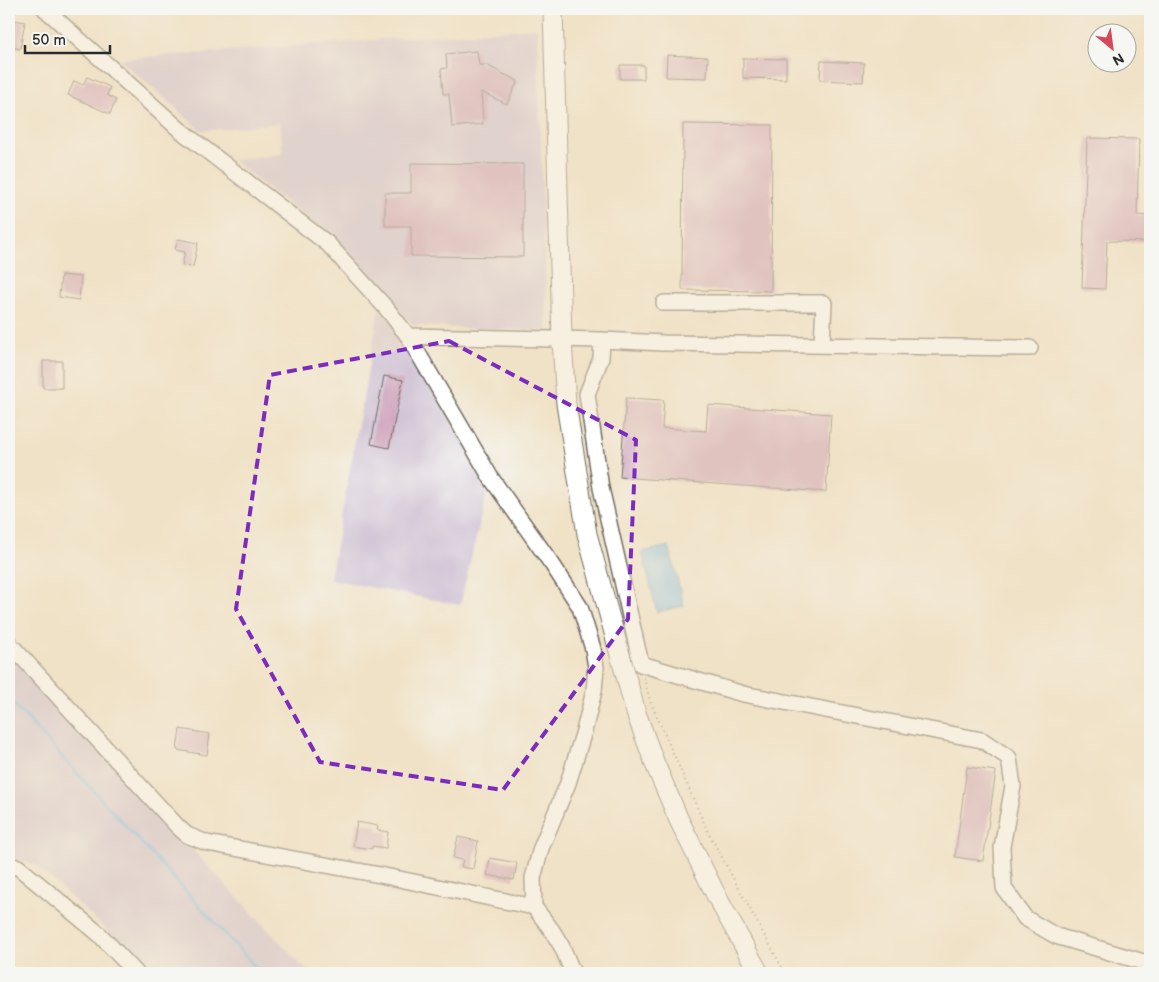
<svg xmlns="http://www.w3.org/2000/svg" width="1159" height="982" viewBox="0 0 1159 982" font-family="'Balsamiq Sans',sans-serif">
<rect width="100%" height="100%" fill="#f6f6f2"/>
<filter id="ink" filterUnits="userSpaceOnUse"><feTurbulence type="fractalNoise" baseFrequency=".02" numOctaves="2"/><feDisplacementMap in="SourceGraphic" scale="10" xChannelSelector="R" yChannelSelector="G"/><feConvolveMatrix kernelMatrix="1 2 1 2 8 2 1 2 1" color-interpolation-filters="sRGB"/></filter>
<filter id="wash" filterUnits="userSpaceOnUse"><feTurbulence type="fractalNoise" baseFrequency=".0096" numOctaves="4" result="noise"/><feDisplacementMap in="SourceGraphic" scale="20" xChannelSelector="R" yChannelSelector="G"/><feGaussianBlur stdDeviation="1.12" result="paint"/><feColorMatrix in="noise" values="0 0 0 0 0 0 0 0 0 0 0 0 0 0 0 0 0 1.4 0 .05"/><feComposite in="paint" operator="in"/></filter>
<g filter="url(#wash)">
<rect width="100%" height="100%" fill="#f0e2c6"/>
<!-- industrial -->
<path fill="#cdbed2" d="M537 28 547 331 414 326 334 240 232 160 283 154 280 123 202 131 119 59Z
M380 305 410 350 489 483 460 605 330 579Z
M9 652 200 858 309 973H150L108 931 37 866 17 859 9 858Z"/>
<!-- water -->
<path fill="#72b8e9" stroke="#4e728a" d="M669 546 684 606 657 612 642 552Z"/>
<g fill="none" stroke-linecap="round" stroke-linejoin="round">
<!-- stream -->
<path stroke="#72b8e9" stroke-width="3" d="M9 699 261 973"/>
</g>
<g id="blocks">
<!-- building -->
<path fill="#cc9db7" d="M9 19 25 22 20 49 9 46Z
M477 51 479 65H486L518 81 507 104 481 92 483 124 452 127 449 94H443L441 69 447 68 446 54Z
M667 55 708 57 707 78 666 77Z
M743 58 786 59V79L743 78Z
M821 61 864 63 863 82 820 80Z
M620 65H644V79H620Z
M87 77 110 87 107 95 116 100 110 114 68 95 74 81 83 85Z
M683 124 772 125 771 291 682 290Z
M1087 138 1139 139 1137 215 1150 216V242L1107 241 1105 289 1082 288Z
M411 163 523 164V257L411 256V226H385V193H411Z
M178 239 198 243 193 267 182 265 185 252 175 250Z
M61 275 81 277 79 300 59 297Z
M43 361H62V388H43Z
M384 376 403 380 389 448 371 444Z
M626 398 664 400 662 428 706 431 708 405 831 414 826 492 620 477Z
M180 729 210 734 207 755 177 750Z
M967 767 996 771 983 861 955 857Z
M357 822 378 826 377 830 388 832 386 848 372 846V849L353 846Z
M458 837 478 841 473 869 461 867 463 860 453 858Z
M490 858 517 863 514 880 487 875Z"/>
</g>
</g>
<g filter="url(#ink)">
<use href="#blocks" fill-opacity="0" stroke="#706b61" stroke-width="1"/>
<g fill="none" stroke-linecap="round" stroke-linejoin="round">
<defs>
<path id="minor" d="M45 9 180 130 328 244 387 309 408 336 491 478 554 567 580 607 593 649 596 667 594 691 584 731 568 783 541 848 533 878 534 907 551 929 562 947 573 973
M664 303H824L822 344
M408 336 602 340 663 343 1030 348
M602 340 601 358 587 394 601 488 641 664 743 694 982 740 1009 758 1013 786 1002 847 1004 888 1025 918 1056 936 1150 964
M9 643 178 827 187 835 207 843 380 875 534 907
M9 866 18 867 99 934 136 973"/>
<path id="major" d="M553 9 562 339 566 404 587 534 636 713 655 764 679 820 718 899 759 973"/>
</defs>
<!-- minor casing -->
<use href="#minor" stroke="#706b61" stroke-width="18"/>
<!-- major casing -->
<use href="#major" stroke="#706b61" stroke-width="21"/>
<!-- path -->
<path stroke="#706b61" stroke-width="2" stroke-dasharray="1 4" stroke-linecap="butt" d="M644 678 650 701 708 832 785 973"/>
<!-- minor -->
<use href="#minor" stroke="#fff" stroke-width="15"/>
<!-- major -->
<use href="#major" stroke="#fff" stroke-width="19"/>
</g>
</g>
<!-- marked area -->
<path d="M0 0H1159V982H0ZM449 341 636 440 628 619 503 790 320 762 236 609 270 375Z" fill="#f0e2c6" fill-opacity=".55" fill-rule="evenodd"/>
<path fill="none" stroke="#7b2cbf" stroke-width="4" stroke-dasharray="10 6" stroke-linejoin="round" d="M449 341 636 440 628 619 503 790 320 762 236 609 270 375Z"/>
<!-- margin -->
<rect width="1159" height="982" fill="none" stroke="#f6f6f2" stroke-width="30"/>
<!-- north arrow -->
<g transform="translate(1112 48) rotate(151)"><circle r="24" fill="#f6f6f2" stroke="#a5a5a2"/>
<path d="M0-4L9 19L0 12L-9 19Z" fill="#d1495b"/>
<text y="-8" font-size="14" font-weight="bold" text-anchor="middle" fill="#2b2b2b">N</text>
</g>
<!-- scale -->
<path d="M25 45v8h85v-8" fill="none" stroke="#2b2b2b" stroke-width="2.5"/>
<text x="32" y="45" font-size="15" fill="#2b2b2b" stroke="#f6f6f2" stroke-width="4" paint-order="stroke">50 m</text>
</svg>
